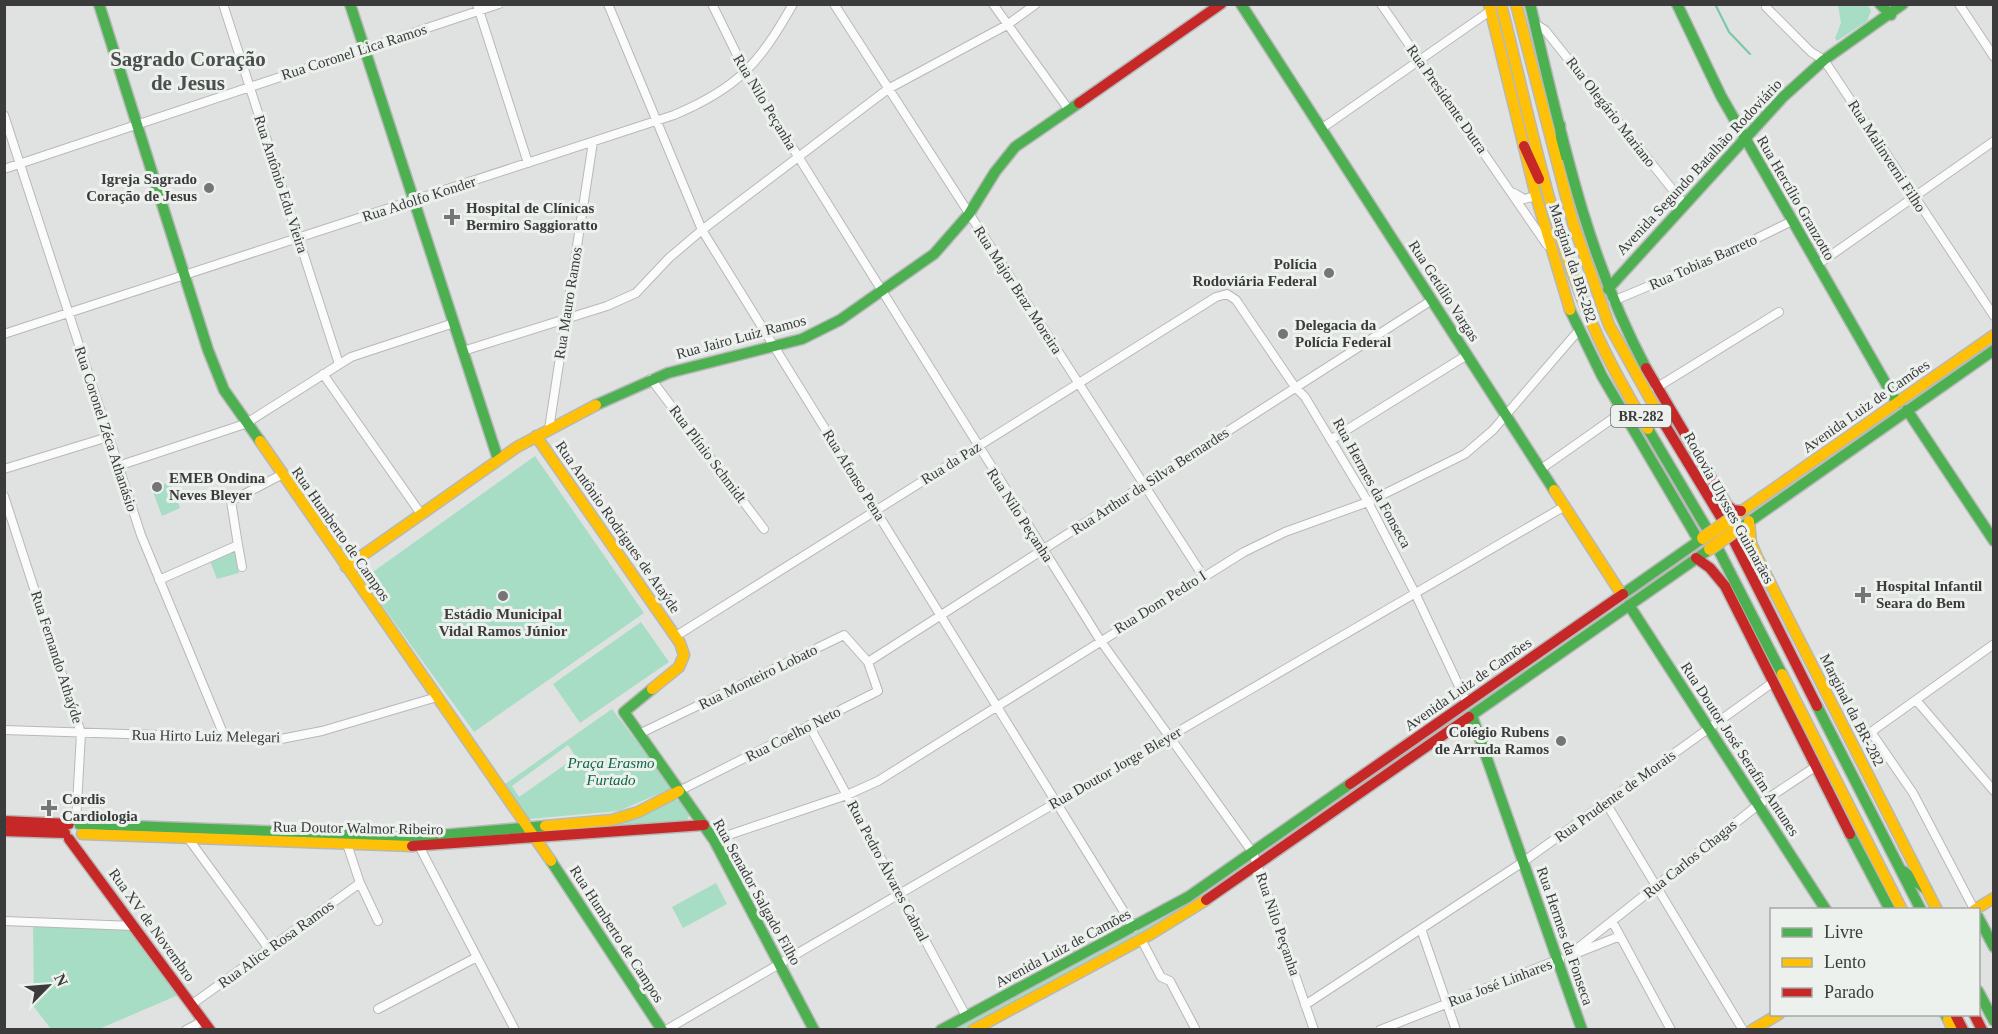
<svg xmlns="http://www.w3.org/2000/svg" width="1998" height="1034" viewBox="0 0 1998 1034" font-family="Georgia,serif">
<rect width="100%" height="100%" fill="#e0e2e1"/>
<!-- green -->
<path fill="#a7ddc4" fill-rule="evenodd" d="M1838 5H1868L1871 11 1867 21 1837 41 1835 38 1841 23Z
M535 456 644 613 474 732 363 579Z
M170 482 180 508 162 516 152 489Z
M235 550 239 573 217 579 210 561Z
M641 622 669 662 580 723 553 684Z
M612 709 672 788 619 811 529 819 505 784ZM568 745 576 757 519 797 512 786Z
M674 799 679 801 690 814 687 820 538 834 537 830 625 822Z
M716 883 727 904 683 928 672 907Z
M1192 902 1196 904 964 1029 954 1030Z
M33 922 134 926 183 993 99 1029H51L34 1007Z"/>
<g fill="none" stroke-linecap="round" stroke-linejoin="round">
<!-- stream -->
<path stroke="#76c8a6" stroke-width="2" d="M1715 4 1729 32 1750 54"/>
<defs>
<path id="street" d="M223 4 339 364
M477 4 528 163
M608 4 702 230 1134 928
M712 4 746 73 1100 640 1253 853 1314 1030
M834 4 1203 576
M993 4 1069 110
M1381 4 1547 245
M1959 4 1994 57
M1766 7 1811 52 1824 60 1994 316
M1534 23 1545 30 1684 204
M4 115 141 535 225 738
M1321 129 1490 11
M4 169 499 4
M1514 193 1524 199 1536 196
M1817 265 1994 141
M1613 301 1725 254 1792 221
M4 334 674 115C738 88 759 64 793 4
M463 351 607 306 636 293 669 258 702 230 888 89 1007 25 1036 4
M323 374 421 514
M651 379 764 529
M1656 388 1779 312
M549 429 593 142
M1332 439 1467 355
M118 466 245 424 351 357 454 323
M4 469 108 437
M1541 469 1622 412
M4 496 81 733 76 823
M238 545 242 567
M159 580 238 545 231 501 281 475
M676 636 1216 297 1227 294 1236 300 1295 387 1305 397 1368 502 1415 593 1467 703
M868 662 1432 300
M1916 700 1994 791
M809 725 966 1016
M4 730 281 739 322 731 437 697
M639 734 844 635 868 662 878 691 679 791
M1606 803 1743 1030
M188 838 269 949
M714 840 847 795 878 781 1244 552 1285 532 1368 502 1465 454 1493 430 1579 330
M347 844 360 883 378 921
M419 846 515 1030
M1974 909 1913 793 1871 732 1994 644
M4 921 134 926
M1612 921 1671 1030
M1421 929 1456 1030
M1141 939 1161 977 1170 981 1196 1030
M1577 953 1620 936
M1568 956 1758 805 1815 767
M191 1005 360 883
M1305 1005 1523 862 1772 683
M378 1009 477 957
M186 1030 203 1021
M666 1030 1565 506
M1380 1030 1560 959"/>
<path id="fast" d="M99 4 208 350 224 390 260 441
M350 4 498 459
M1241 4 1554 490
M1530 4C1560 129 1585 254 1646 368
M1677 4 1721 96 1897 403
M1880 4 1891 15
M1560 125 1562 155
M1608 289 1783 97 1824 60 1903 4
M1570 310 1602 376 1699 541
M596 405 668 373 802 339 840 320 934 254 969 214 995 172 1015 147 1079 103
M1907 410 1994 541
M1648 429 1713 539 1782 674
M1743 526 1994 350
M1623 594 1703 538
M1629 605 1826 910
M652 689 624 712 714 840 814 1030
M1817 706 1921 910
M1472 716 1582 1030
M1469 717 1710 549
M79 824 419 837 545 826
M1850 834 1890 910
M551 861 662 1030
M1903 871 1927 890
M1978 917 1994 947
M1978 991 1994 1021
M1945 1014 1948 1019
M941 1030 1188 897 1350 784"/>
<path id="slow" d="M1489 4 1536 196 1570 310
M1501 4C1527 106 1547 213 1587 311 1603 352 1625 391 1648 429
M1516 4 1573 223 1609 325 1662 420
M536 436 680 643 684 655 679 667 652 689
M260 441 551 861
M1554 490 1622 595
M1736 515 1994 335
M1749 521 1751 543 1758 559 1937 910
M346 567 517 447 596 405
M1782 674 1902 910
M545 826 612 820 638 812 679 791
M82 834 412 846
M1974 910 1994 898
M1948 1019 1953 1030
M973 1030 1151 934 1206 900
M1752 1030 1779 1014"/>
<path id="jam" d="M1079 103 1221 4
M1524 146 1539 179
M1646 368 1727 505 1733 510 1741 511
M1662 420 1728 529 1817 706
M1696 558 1710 568 1725 586 1850 834
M1350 784 1623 594
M4 821 69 824
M4 831 65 833
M69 839 210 1030
M412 846 704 825
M1206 900 1469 717
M1955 1014 1963 1030
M1974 1014 1982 1030"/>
</defs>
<!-- street casing -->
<use href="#street" stroke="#b7b8b7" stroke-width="10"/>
<!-- fast casing -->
<use href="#fast" stroke="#b7b8b7" stroke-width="13"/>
<!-- slow casing -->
<use href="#slow" stroke="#b7b8b7" stroke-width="13"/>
<!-- jam casing -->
<use href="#jam" stroke="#b7b8b7" stroke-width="13"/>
<!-- street -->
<use href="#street" stroke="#fafbfa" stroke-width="8"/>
<!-- fast -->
<use href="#fast" stroke="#4caf50" stroke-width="10"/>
<!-- slow -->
<use href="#slow" stroke="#ffc107" stroke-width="10"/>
<!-- jam -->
<use href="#jam" stroke="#c62828" stroke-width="10"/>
<defs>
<path id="slow-bridge" d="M1703 538 1732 518
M1710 549 1739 528"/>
</defs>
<!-- slow-bridge casing -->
<use href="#slow-bridge" stroke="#b7b8b7" stroke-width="14" stroke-linecap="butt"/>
<!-- slow-bridge -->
<use href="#slow-bridge" stroke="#ffc107" stroke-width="12"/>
</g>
<!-- markers -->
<g fill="#747574" stroke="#ecf1ee" stroke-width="2">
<circle cx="209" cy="188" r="6"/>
<path d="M449 208h6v6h6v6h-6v6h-6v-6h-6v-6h6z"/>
<circle cx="1329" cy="273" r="6"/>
<circle cx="1283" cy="334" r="6"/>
<circle cx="157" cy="487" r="6"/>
<path d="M1860 586h6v6h6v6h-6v6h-6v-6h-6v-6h6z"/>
<circle cx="503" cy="596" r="6"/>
<circle cx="1561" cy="741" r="6"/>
<path d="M46 799h6v6h6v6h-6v6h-6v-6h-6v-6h6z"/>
</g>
<g text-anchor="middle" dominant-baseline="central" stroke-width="6" stroke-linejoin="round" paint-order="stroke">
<!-- shield labels -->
<rect fill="#ecf1ee" stroke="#6f7270" stroke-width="1.5" x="1611" y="405" width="60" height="22" rx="4.5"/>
<g font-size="14" font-weight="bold" fill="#3a3b3a">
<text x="1641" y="416">BR-282</text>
</g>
<!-- street labels -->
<g font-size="15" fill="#3a3b3a" stroke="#ecf1ee">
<text transform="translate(354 52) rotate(-18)">Rua Coronel Lica Ramos</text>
<text transform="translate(1447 99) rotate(55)">Rua Presidente Dutra</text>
<text transform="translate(765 102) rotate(59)">Rua Nilo Peçanha</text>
<text transform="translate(1611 112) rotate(52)">Rua Olegário Mariano</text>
<text transform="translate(1887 156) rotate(57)">Rua Malinverni Filho</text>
<text transform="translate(1699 167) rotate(-47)">Avenida Segundo Batalhão Rodoviário</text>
<text transform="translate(281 184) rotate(72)">Rua Antônio Edu Vieira</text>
<text transform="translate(1796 198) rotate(60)">Rua Hercílio Granzotto</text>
<text transform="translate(419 199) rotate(-18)">Rua Adolfo Konder</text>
<text transform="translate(1703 262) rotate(-24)">Rua Tobias Barreto</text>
<text transform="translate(1573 263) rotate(72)">Marginal da BR-282</text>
<text transform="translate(1018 290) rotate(57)">Rua Major Braz Moreira</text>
<text transform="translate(1444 291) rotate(57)">Rua Getúlio Vargas</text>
<text transform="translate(568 303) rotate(-81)">Rua Mauro Ramos</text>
<text transform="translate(741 337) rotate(-15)">Rua Jairo Luiz Ramos</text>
<text transform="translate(1866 406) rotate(-35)">Avenida Luiz de Camões</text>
<text transform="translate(106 429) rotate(72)">Rua Coronel Zéca Athanásio</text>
<text transform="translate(708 454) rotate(53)">Rua Plínio Schmidt</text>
<text transform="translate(951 463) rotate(-32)">Rua da Paz</text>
<text transform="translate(854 475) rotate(58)">Rua Afonso Pena</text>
<text transform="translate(1150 481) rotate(-33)">Rua Arthur da Silva Bernardes</text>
<text transform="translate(1372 483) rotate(61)">Rua Hermes da Fonseca</text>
<text transform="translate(1729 508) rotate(61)">Rodovia Ulysses Guimarães</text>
<text transform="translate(1020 515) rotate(57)">Rua Nilo Peçanha</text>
<text transform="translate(618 527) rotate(55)">Rua Antônio Rodrigues de Ataýde</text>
<text transform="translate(341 534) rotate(55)">Rua Humberto de Campos</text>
<text transform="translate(1160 602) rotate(-32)">Rua Dom Pedro I</text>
<text transform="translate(57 657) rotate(72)">Rua Fernando Athaýde</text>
<text transform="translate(758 677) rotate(-26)">Rua Monteiro Lobato</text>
<text transform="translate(1468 684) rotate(-35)">Avenida Luiz de Camões</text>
<text transform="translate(1852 710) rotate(63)">Marginal da BR-282</text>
<text transform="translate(793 734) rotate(-27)">Rua Coelho Neto</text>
<text transform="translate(206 736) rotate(1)">Rua Hirto Luiz Melegari</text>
<text transform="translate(1740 749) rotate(57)">Rua Doutor José Serafim Antunes</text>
<text transform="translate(1115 768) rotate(-30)">Rua Doutor Jorge Bleyer</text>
<text transform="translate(1615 796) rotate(-36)">Rua Prudente de Morais</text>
<text transform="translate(358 828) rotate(1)">Rua Doutor Walmor Ribeiro</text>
<text transform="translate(1690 859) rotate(-39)">Rua Carlos Chagas</text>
<text transform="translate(888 871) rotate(62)">Rua Pedro Álvares Cabral</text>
<text transform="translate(757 892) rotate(61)">Rua Senador Salgado Filho</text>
<text transform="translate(1278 924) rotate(71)">Rua Nilo Peçanha</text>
<text transform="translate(152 925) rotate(54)">Rua XV de Novembro</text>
<text transform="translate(617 934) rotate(57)">Rua Humberto de Campos</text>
<text transform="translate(1565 936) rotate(71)">Rua Hermes da Fonseca</text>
<text transform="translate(276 944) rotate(-36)">Rua Alice Rosa Ramos</text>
<text transform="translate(1063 948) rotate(-28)">Avenida Luiz de Camões</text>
<text transform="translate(1500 983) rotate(-21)">Rua José Linhares</text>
</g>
<!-- poi labels -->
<g font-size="15" font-weight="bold" fill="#3a3b3a" stroke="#ecf1ee" text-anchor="start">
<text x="197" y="179" text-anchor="end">Igreja Sagrado<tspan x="197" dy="17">Coração de Jesus</tspan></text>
<text x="466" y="208">Hospital de Clínicas<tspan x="466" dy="17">Bermiro Saggioratto</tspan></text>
<text x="1317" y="264" text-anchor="end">Polícia<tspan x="1317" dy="17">Rodoviária Federal</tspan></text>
<text x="1295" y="325">Delegacia da<tspan x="1295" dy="17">Polícia Federal</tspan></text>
<text x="169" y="478">EMEB Ondina<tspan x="169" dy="17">Neves Bleyer</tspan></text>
<text x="1876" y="586">Hospital Infantil<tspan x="1876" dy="17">Seara do Bem</tspan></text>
<text x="503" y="614" text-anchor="middle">Estádio Municipal<tspan x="503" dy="17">Vidal Ramos Júnior</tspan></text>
<text x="1549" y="732" text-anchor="end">Colégio Rubens<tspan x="1549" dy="17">de Arruda Ramos</tspan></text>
<text x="62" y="799">Cordis<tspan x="62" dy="17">Cardiologia</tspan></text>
</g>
<!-- park labels -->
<g font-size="15" font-style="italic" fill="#0d6646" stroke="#ecf1ee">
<text x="611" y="763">Praça Erasmo<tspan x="611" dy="17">Furtado</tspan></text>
</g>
<!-- district labels -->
<g font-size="21" font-weight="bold" fill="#4b4f4d" stroke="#ecf1ee">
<text x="188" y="59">Sagrado Coração<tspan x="188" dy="24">de Jesus</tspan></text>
</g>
</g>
<!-- border -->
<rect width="1998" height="1034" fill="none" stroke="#3a3b3a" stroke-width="12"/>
<!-- legend -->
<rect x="1770" y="908" width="210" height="108" fill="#ecf1ee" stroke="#a5a8a6" stroke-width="1.5"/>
<rect x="1782" y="928" width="30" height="9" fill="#4caf50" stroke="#a5a8a6" stroke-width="1.5"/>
<text x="1824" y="938" font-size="18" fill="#3a3b3a">Livre</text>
<rect x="1782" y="958" width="30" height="9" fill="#ffc107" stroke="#a5a8a6" stroke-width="1.5"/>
<text x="1824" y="968" font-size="18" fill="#3a3b3a">Lento</text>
<rect x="1782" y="988" width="30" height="9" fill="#c62828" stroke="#a5a8a6" stroke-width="1.5"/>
<text x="1824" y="998" font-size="18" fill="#3a3b3a">Parado</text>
<!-- north arrow -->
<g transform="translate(48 986) rotate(65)" stroke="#ecf1ee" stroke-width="4.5" paint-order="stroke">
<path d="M0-4.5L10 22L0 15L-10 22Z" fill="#3a3b3a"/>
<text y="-9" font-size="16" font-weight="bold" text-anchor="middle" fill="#3a3b3a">N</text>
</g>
</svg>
